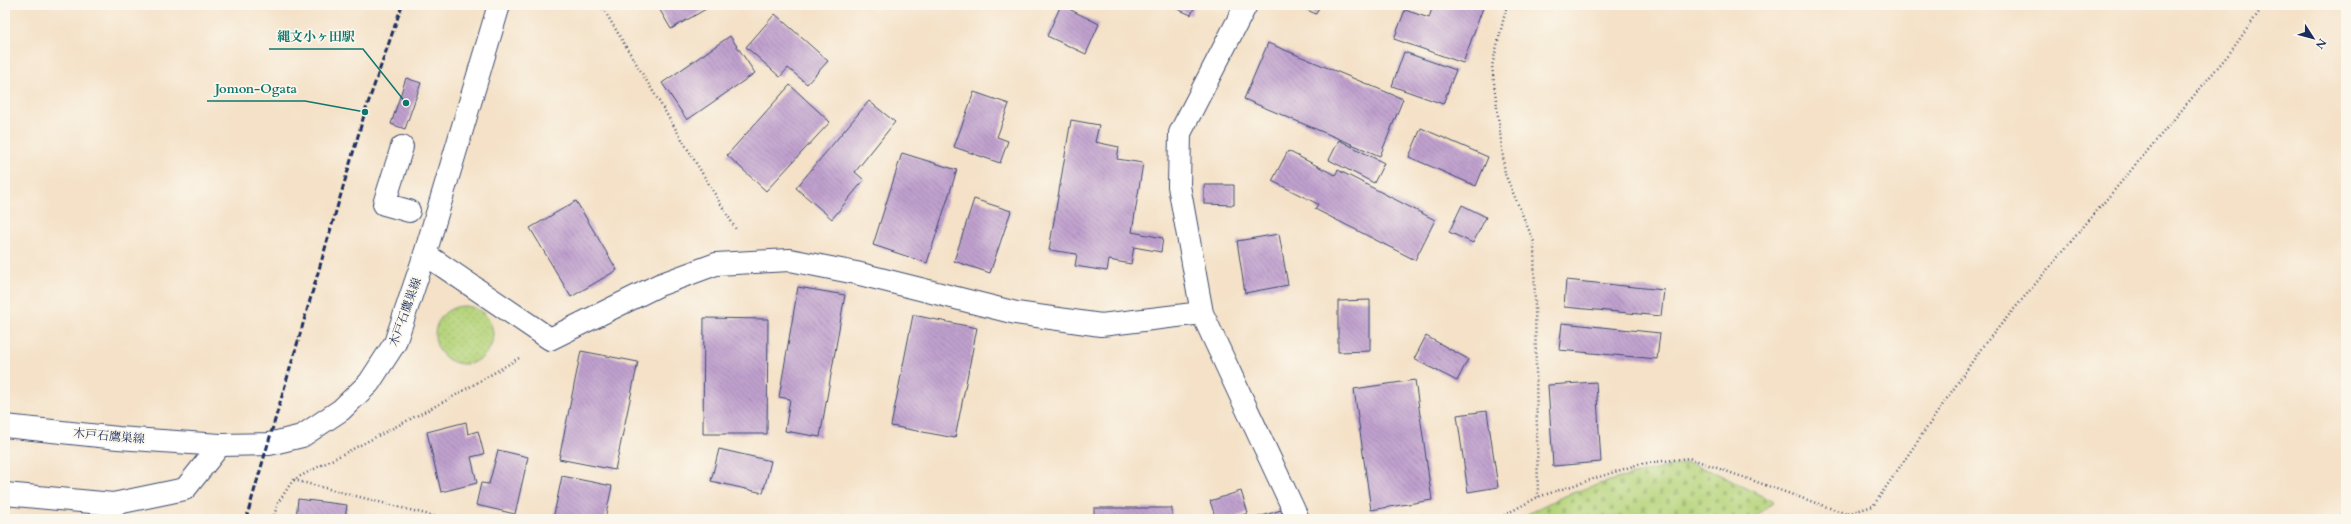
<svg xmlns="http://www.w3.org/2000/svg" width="2351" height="524" viewBox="0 0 2351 524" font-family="Cardo,'Noto Serif JP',serif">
<defs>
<pattern id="grass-dots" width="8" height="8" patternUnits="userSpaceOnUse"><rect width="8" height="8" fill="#b6d47b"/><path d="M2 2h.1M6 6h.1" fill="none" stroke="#9cb66d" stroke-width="1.8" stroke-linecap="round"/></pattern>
<pattern id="cemetery-stones" width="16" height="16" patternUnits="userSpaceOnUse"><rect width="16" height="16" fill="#b6d47b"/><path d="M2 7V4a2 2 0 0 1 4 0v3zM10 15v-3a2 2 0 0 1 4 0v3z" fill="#9cb66d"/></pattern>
<pattern id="building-back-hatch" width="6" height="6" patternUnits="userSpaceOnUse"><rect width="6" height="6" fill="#c0a0ce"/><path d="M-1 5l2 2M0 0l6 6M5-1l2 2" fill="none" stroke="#9b83aa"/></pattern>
</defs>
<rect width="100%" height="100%" fill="#fbf7ec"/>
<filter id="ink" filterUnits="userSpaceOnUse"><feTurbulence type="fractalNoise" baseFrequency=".025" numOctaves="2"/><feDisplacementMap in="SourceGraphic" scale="8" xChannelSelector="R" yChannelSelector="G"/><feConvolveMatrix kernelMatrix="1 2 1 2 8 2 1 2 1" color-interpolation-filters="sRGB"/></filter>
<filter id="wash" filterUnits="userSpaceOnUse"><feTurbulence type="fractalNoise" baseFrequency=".012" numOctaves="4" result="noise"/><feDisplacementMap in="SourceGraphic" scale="16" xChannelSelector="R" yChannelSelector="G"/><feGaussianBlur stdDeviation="0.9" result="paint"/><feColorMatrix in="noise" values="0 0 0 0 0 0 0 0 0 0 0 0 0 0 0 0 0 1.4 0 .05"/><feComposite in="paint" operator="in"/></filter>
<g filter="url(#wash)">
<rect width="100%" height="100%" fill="#f4e1c7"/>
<!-- grass -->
<path fill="url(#grass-dots)" stroke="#68826c" d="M435 335a29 29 0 1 1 58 0a29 29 0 1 1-58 0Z"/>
<!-- cemetery -->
<path fill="url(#cemetery-stones)" stroke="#68826c" d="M1688 463 1716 473 1774 502 1753 519H1520C1567 488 1633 474 1688 463Z"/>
<g id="blocks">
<!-- building -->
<path fill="url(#building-back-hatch)" d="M657 5H713L671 29Z
M1061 5 1099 24 1086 54 1047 36Z
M1168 5H1195L1191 15Z
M1296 5H1320L1316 14Z
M1433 5H1484L1463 63 1394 39 1405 10 1429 18Z
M775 14 828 61 807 84 788 68 780 77 746 47Z
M730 36 755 73 687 120 662 83Z
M1268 43 1403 99 1380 156 1244 99Z
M1404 52 1456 70 1443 104 1392 86Z
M406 78 421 83 405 129 391 124Z
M790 85 830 122 766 191 727 155Z
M974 92 1009 104 997 137 1008 141 1000 163 954 147Z
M869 101 895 122 855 172 864 180 832 219 796 188Z
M1071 120 1099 125 1095 142 1119 147 1117 159 1143 163 1132 232 1163 238 1161 252 1134 247 1131 264 1109 260 1107 271 1075 266 1077 254 1049 250Z
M1421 128 1488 157 1476 186 1409 157Z
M1339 140 1384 163 1374 183 1329 160Z
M1288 151 1335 175 1338 170 1435 220 1415 260 1315 209 1318 204 1272 181Z
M902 153 957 170 927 263 873 245Z
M1204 185H1234V205L1204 204Z
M974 199 1011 211 990 273 954 261Z
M576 201 617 270 571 297 530 228Z
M1462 205 1486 217 1473 243 1449 232Z
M1279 234 1288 285 1245 293 1237 241Z
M1566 280 1664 290 1661 316 1564 307Z
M798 287 845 295 820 437 785 431 790 399 779 397Z
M1370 300V351L1338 352V301Z
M913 315 977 328 955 438 891 426Z
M704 318 768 319 767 434H703Z
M1562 323 1660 333 1657 359 1559 350Z
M1426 336 1468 359 1457 381 1414 359Z
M581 351 638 362 615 470 559 459Z
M1415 380 1432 500 1371 510 1354 389Z
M1596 382 1601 462 1553 466 1548 385Z
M1487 411 1498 487 1468 492 1457 415Z
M466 422 468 434 478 431 484 454 471 457 477 483 441 492 427 432Z
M719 449 771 461 763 493 711 481Z
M498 450 528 457 515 514 476 505 481 483 489 484Z
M562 476 612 486 605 519H553Z
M1241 491 1248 513 1230 519H1216L1210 501Z
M298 499 347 505 345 519H296Z
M1094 508H1172V519H1094Z
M1281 510 1284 519H1253Z"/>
</g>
</g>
<g filter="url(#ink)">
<use href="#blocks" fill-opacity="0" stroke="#3c4a6e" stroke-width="1"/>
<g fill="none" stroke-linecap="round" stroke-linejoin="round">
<defs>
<path id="pedestrian" d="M402 147 384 204 409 211"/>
<path id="minor" d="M1246 5 1180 133 1179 186 1202 313 1298 519
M425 254 550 339 659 285 716 264 790 260 856 273 1016 313 1101 325 1202 313
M5 494 113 504 185 489 220 445"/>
<path id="secondary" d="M5 426 118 438 220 445 269 444 302 436 341 410 369 383 395 343 425 254 499 5"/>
</defs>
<!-- pedestrian casing -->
<use href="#pedestrian" stroke="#3c4a6e" stroke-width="24"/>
<!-- minor casing -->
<use href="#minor" stroke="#3c4a6e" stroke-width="24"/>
<!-- secondary casing -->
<use href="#secondary" stroke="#3c4a6e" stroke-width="24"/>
<!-- path -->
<path stroke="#3c4a6e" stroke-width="2.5" stroke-dasharray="1 3" stroke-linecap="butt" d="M601 5 737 231
M1507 5 1492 66 1505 174 1534 242 1538 497
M294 480 445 519
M273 519 278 503 293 480 449 399 521 357
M1497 519 1538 497 1639 464 1689 458 1847 514 1873 506 1983 346 2229 54 2264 5
M2339 519 2346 509"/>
<!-- pedestrian -->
<use href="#pedestrian" stroke="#fff" stroke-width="22"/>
<!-- minor -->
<use href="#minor" stroke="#fff" stroke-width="22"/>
<!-- secondary -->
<use href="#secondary" stroke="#fff" stroke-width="22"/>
<!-- rail -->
<path stroke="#1b2f5e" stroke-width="3" stroke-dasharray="6 3" stroke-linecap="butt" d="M246 519 365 112 402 5"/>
</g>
</g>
<g text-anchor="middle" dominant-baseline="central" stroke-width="3.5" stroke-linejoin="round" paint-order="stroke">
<!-- street labels -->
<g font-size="12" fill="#1b2f5e" stroke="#fbf7ec">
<text transform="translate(405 312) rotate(-70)">木戸石鷹巣線</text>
<text transform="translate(109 436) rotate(5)">木戸石鷹巣線</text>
</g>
</g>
<!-- callouts -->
<path fill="none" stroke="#0f766e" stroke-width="1.5" d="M406 103L363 49H269M365 112L305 101H207"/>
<g fill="#0f766e" stroke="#fbf7ec" stroke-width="1.5">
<circle cx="406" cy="103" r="4"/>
<circle cx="365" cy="112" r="4"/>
</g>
<g font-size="13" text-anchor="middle" font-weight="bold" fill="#0f766e" stroke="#fbf7ec" stroke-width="3.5" stroke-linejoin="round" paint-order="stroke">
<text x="316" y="41">縄文小ヶ田駅</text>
<text x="256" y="93">Jomon-Ogata</text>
</g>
<!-- margin -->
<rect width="2351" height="524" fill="none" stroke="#fbf7ec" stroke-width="20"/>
<!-- north arrow -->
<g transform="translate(2313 38) rotate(126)" stroke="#fbf7ec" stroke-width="3" paint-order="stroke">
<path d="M0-3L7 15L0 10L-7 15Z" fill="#1b2f5e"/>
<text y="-6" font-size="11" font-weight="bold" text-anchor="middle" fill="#1b2f5e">N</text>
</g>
</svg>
